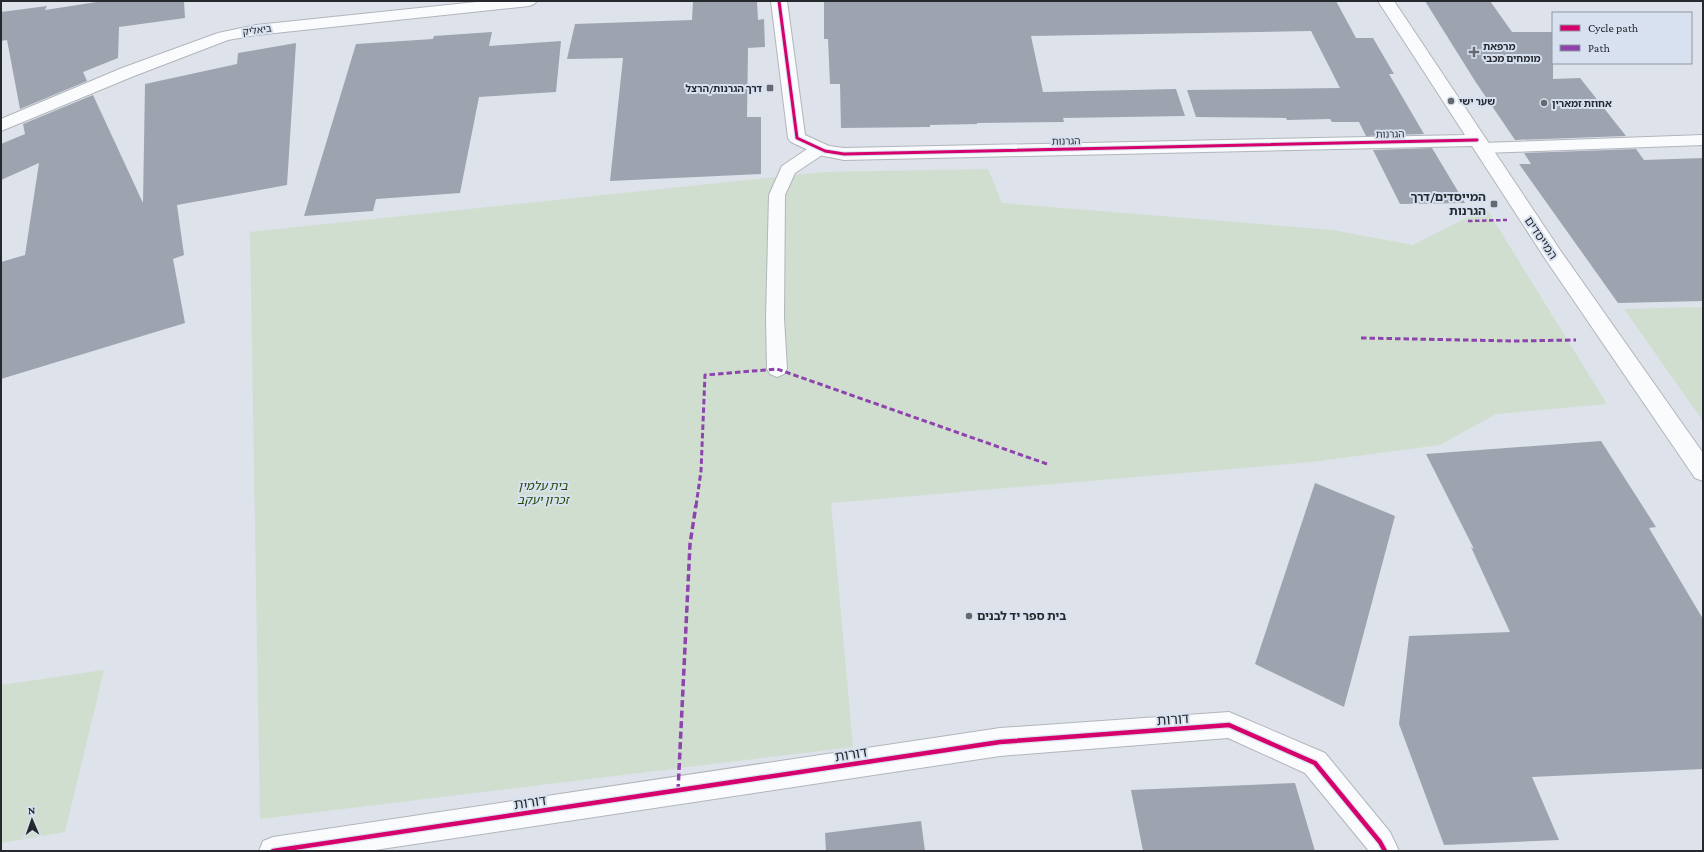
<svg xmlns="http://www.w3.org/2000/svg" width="1704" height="852" viewBox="0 0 1704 852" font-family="'Crimson Pro','Noto Sans Hebrew',serif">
<rect width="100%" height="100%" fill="#dee2ea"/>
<!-- green -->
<path fill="#cfdece" d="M988 169 1002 203 1332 230 1413 245 1486 208 1607 404 1496 414 1440 445 1312 462 831 503 853 747 260 819 250 232 825 172Z
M1703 307V421L1624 309Z
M104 670 65 832 1 843V685Z"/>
<!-- building -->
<path fill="#9da4b0" d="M103 1H184L185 18 119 27 118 58 83 72 87 81 20 109 7 40 1 41V12L47 6 45 10Z
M693 1H757L758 20 764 19 765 47 748 48 747 117H761V174L610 181 623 58 567 59 575 24 692 20Z
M824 1H1336L1356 38H1373L1394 74H1389L1424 134 1366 136 1359 122H1332L1330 119 1287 120 1286 118 1196 117 1187 90 1340 88 1311 31 1031 36 1043 92 1176 89 1185 116 1063 118 1064 122 977 123V124L930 125V127L841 128 840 84H830L828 39H824Z
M1425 1H1490L1512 32H1553V79L1580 78 1626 136 1515 140 1475 81Z
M492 32 489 46 561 41 556 92 479 97 460 193 376 199 373 211 304 216 356 44 433 39 434 36Z
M296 43 287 185 177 205 184 255 173 259 185 323 1 379V262L25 255 39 163 1 180V144L25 134 23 124 93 95 143 203 145 84 237 64 238 53Z
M1432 148 1465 203 1400 204 1373 150Z
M1636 149 1644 160 1703 158V301L1618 303 1519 164H1531L1524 153Z
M1601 441 1656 527 1649 528 1703 619V769L1532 777 1559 840 1444 845 1399 724 1409 636 1510 632 1471 547 1474 549 1426 454Z
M1315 483 1395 516 1344 707 1255 664Z
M1295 783 1315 851H1143L1131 790Z
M921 821 925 851H826L825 833Z"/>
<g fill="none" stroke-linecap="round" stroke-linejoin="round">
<defs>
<path id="lane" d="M1703 135V145L1482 153 1476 152 1474 148 1476 144 1482 143Z
M819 144 825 145 827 149 825 153 795 173 785 195 784 318 787 369 784 374 777 377 770 374 767 369 766 318 769 195 782 166 813 145Z"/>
<path id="street" d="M486 1H537L534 4 529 6 256 35 228 40 134 76 1 131V119L122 68 218 33 256 25Z
M771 1H787L805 135 829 146 844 148 1465 135 1378 1H1394L1560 250 1703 453V481L1695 478 1546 260 1472 146 844 160 819 155 791 142 788 138Z
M1229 712 1325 753 1390 832 1399 851H1369L1305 773 1228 738 1000 756 368 851H259L263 841 273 837 1000 728Z"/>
</defs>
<!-- lane casing -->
<use href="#lane" stroke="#b1b5bc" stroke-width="2"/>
<!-- street casing -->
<use href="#street" stroke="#b1b5bc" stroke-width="2"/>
<!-- lane -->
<use href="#lane" fill="#fafbfc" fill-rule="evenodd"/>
<!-- street -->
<use href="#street" fill="#fafbfc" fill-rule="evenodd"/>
<!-- quiet-far2 -->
<path stroke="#8e44ad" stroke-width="2.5" stroke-dasharray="4.5 2.5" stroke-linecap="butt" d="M1468 221 1507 220"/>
<!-- quiet-far1 -->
<path stroke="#8e44ad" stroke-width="3" stroke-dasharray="5.5 3" stroke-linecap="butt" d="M1361 338 1514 341 1576 340
M696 506 701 471 705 375 777 369 1047 464"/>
<!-- quiet -->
<path stroke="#8e44ad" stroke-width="3.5" stroke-dasharray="7 3.5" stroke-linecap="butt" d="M678 791 690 544 696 505"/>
<defs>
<path id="cycleway-far1" d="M779 1 797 138 825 151 844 154 1477 140"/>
<path id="cycleway" d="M273 851 1000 742 1229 725 1315 763 1380 842 1385 851"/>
</defs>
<!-- cycleway-far1 casing -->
<use href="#cycleway-far1" stroke="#d8e1f0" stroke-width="5"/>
<!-- cycleway casing -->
<use href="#cycleway" stroke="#d8e1f0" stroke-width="7"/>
<!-- cycleway-far1 -->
<use href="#cycleway-far1" stroke="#d6006c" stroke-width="3"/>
<!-- cycleway -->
<use href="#cycleway" stroke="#d6006c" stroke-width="4.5"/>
</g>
<!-- markers -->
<g fill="#666a70" stroke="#d8e1f0" stroke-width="1.5">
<path d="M1472 46h4v4h4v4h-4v4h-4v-4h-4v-4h4z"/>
<rect x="766" y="84" width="8" height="8" rx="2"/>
<circle cx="1451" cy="101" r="4"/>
<circle cx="1544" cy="103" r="4"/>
<rect x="1490" y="200" width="8" height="8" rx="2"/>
<circle cx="969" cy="616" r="4"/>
</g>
<g text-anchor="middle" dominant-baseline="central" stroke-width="4" stroke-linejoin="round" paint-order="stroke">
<!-- far-street labels -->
<g font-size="10" fill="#25292e" stroke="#d8e1f0">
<text transform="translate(257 30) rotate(-8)">ביאליק</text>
<text transform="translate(1390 134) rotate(-1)">הגרנות</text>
<text transform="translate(1066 141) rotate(-1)">הגרנות</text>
</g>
<!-- far-poi labels -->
<g font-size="10" font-weight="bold" fill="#25292e" stroke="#d8e1f0" text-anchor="start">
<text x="1483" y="46">מרפאת<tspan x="1483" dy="12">מומחים מכבי</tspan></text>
<text x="762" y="88" text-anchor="end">דרך הגרנות/הרצל</text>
<text x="1459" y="101">שער ישי</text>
<text x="1552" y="103">אחוזת זמארין</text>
</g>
<!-- poi labels -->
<g font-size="12" font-weight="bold" fill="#25292e" stroke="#d8e1f0" text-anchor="end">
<text x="1486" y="197">המייסדים/דרך<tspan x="1486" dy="14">הגרנות</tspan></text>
<text x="977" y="616" text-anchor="start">בית ספר יד לבנים</text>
</g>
<!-- street labels -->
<g font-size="12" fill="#25292e" stroke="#d8e1f0">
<text transform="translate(1541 238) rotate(56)">המייסדים</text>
</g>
<!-- park labels -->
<g font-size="12" font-style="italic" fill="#204800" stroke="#d8e1f0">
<text x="543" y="486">בית עלמין<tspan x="543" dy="14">זכרון יעקב</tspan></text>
</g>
<!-- near-street labels -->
<g font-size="14" fill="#25292e" stroke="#d8e1f0">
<text transform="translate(1173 719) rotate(-4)">דורות</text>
<text transform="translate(851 754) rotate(-9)">דורות</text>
<text transform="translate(530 802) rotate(-8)">דורות</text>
</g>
</g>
<!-- border -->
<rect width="1704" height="852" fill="none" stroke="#25292e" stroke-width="4"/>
<!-- legend -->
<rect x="1552" y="12" width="140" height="52" fill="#d8e1f0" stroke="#9097a2"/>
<rect x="1560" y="25" width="20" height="6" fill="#d6006c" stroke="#9097a2"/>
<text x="1588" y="32" font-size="12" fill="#25292e">Cycle path</text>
<rect x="1560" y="45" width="20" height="6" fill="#8e44ad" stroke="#9097a2"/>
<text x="1588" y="52" font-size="12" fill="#25292e">Path</text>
<!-- north arrow -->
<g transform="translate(32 820) rotate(358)" stroke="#d8e1f0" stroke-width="3" paint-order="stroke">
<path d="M0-3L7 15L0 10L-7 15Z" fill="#25292e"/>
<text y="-6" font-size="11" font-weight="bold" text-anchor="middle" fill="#25292e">N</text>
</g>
</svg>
